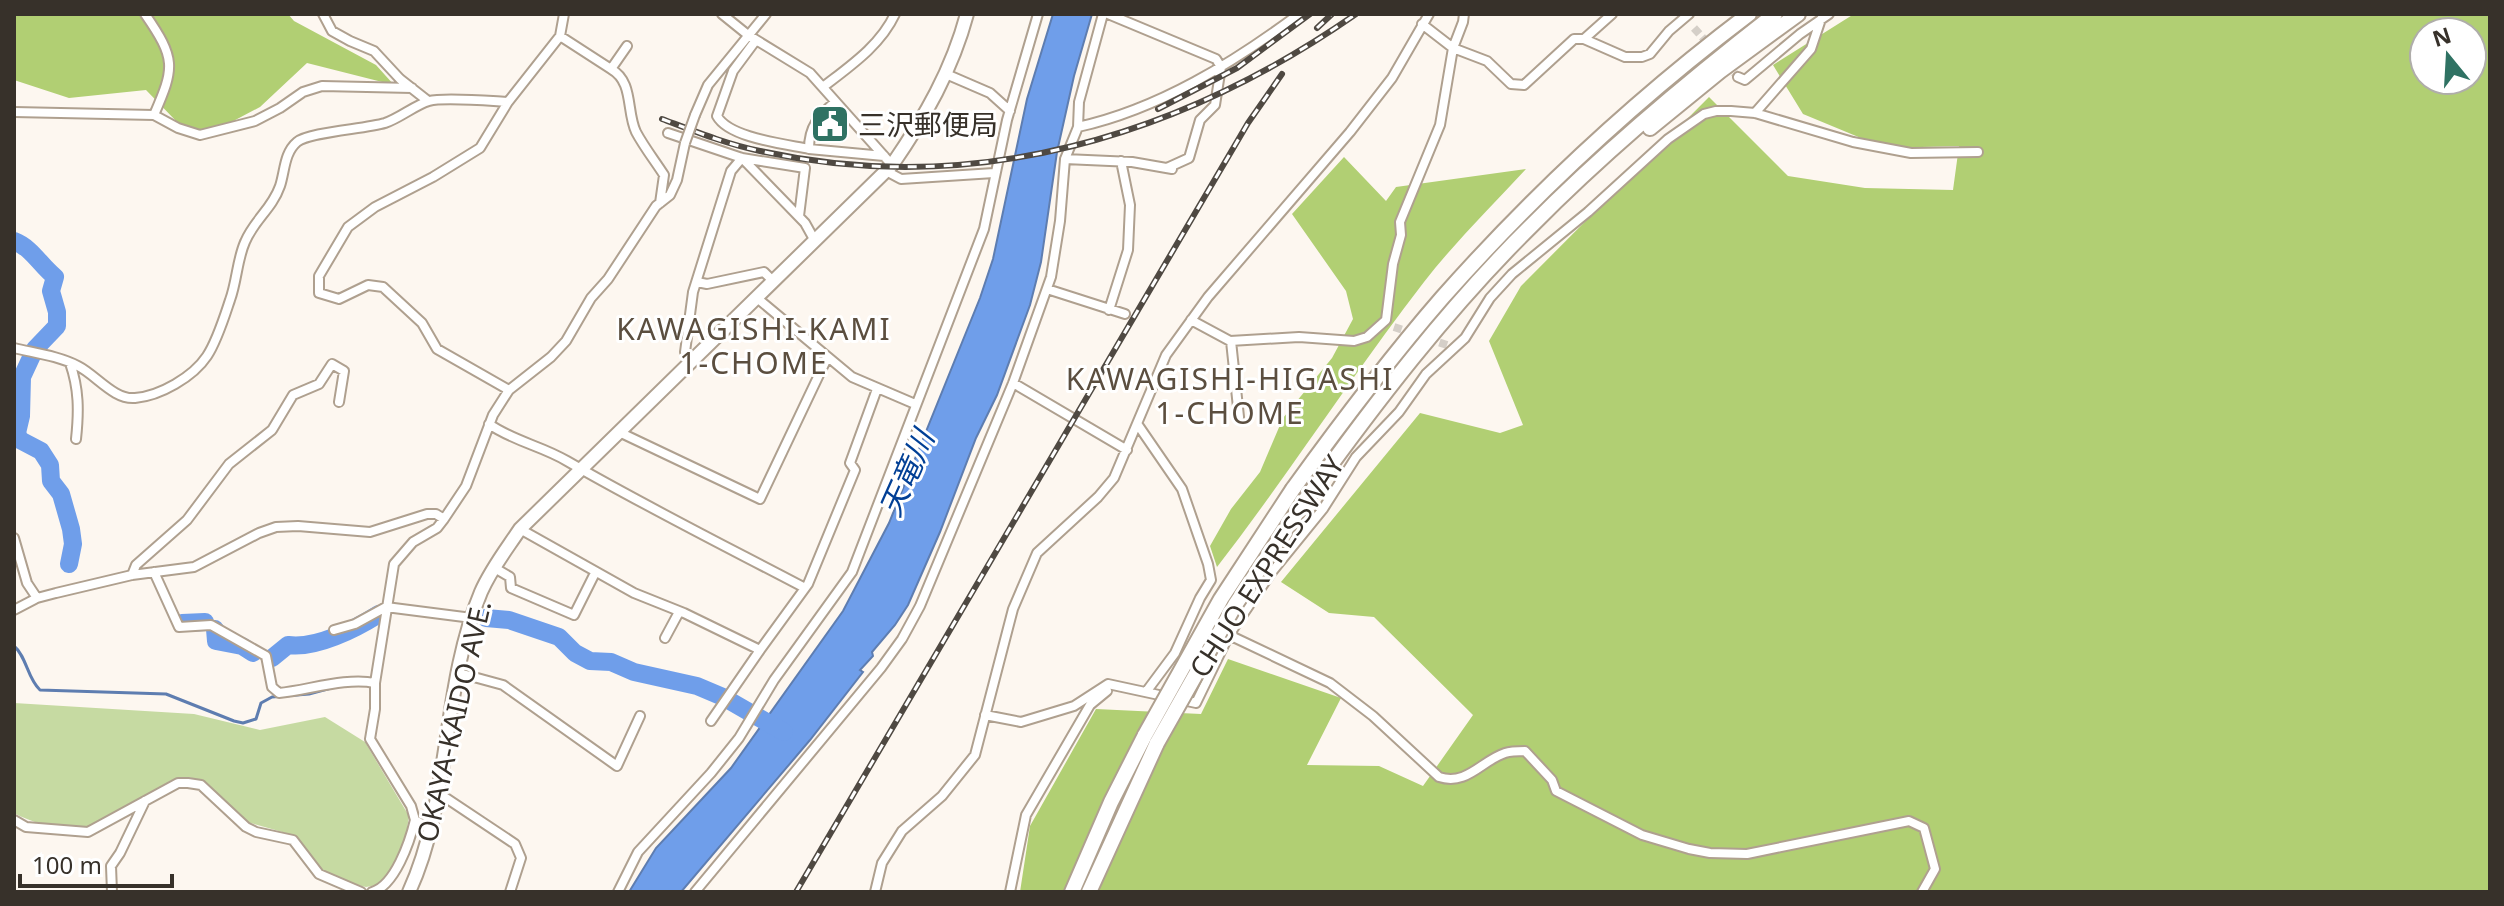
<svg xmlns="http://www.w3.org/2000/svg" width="2504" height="906" viewBox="0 0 2504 906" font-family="'Noto Sans','Noto Sans JP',sans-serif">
<rect width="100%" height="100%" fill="#fdf7f0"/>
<!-- green -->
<path fill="#c6daa2" d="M14 703 194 714 260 730 325 717 365 742 409 816 405 842 387 878 377 885 366 887 344 882 320 869 299 839 293 835 247 822 202 780 187 777 172 780C153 790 106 823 88 827 65 832 34 824 14 813Z"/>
<!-- forest -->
<path fill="#b1cf73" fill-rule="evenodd" d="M14 14H288L294 21 376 65 394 85 307 63 260 107 207 135 178 123 146 90 69 98 14 80Z
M1854 14H2490V892H1020L1030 826 1096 709 1201 714 1228 659 1341 698 1307 765 1379 766 1423 786 1473 715 1374 617 1329 613 1281 582 1420 413 1500 433 1523 425 1489 341 1521 286 1709 97 1788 176 1865 188 1953 190 1959 146 1885 148 1803 114 1773 65ZM2424 32H2472V80H2424Z
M1344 157 1386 201 1396 187 1526 169C1492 206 1455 242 1424 282 1352 375 1289 474 1217 567L1210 546 1231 509 1260 472 1283 418 1332 358 1353 319 1346 291 1292 214Z"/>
<!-- water -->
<path fill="#6f9eea" stroke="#5e7db0" stroke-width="2" d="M1053 14H1092L1074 76 1057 152 1041 262 1030 305 997 395 976 438 940 532 908 605 895 625 872 652 873 656 860 670 863 672 810 740 681 892H629L656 848 731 768 843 611 889 523 980 298 993 259 1027 99Z"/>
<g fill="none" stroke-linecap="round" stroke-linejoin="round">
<!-- stream -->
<path stroke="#5e7db0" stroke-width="3" d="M14 646C27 657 27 678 40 690L166 694 234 721 243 723 256 719 261 703 272 697 309 694 335 687"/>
<!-- river -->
<path stroke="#6f9eea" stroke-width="18" d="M14 241C32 248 40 265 55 277L51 291 57 312V326L35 349 22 377 21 416 17 433 20 440 41 451 50 465 51 481 61 494 71 529 73 544 69 564
M486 618 509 620 559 637 575 653 590 661 611 662 634 672 697 686 723 697 784 732
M182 623 205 622
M215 629 216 641 242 646 253 653
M272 658 288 645C316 649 355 629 379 614"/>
<!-- minor-tunnel -->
<path stroke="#d5cfc8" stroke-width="8" stroke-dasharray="8 4" stroke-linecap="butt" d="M1694 28 1738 77
M1394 327 1447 345"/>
<defs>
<path id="minor" d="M145 14C176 59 175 67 154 115
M323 14 332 31 350 41 374 51 400 79 428 101
M722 14 748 35 810 73 892 165
M1108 14 1216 59 1221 67 1215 105 1200 120 1189 158 1167 168
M1422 24 1453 48 1487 61 1511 84 1524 85 1574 39H1584L1612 14
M560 36 611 69 627 46
M1584 39 1625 57H1642L1650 54 1669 31 1689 14
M756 40 733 71 717 116C729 138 785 144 809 149
M611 69C634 82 626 111 636 132 644 147 655 161 664 175L660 203
M946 74 990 93 1010 111
M1738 77 1745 80 1800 34 1829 14
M823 87C850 66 880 46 895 14
M508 102 480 148 433 177 375 207 348 227 319 276V293L339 299 368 285 383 287 422 323 437 349 509 390
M835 102C819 116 809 126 809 149L884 156
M14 112 154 115 178 128 200 135 255 121 280 108 303 92 322 86 412 88
M1755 113 1811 49 1821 19
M695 115 708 85 766 14
M1078 127C1159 109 1233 63 1299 14
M668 133 742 158 805 168 799 216
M1065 159 1132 162 1172 169
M886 171 901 179 994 173
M697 282 707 284 764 272 773 281
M1047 289 1125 314
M757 298 852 377 915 404
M1109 310 1128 250 1130 205 1121 161
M1191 320 1230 341 1299 337 1354 341 1367 337 1386 320 1393 264 1401 235 1400 222 1440 125 1453 48 1463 22 1464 14
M1231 341 1239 417
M14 348C35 353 59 356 78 366 96 375 114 400 135 398 160 396 193 377 207 356 217 341 224 318 230 300 237 281 237 260 245 242 254 220 272 209 280 186 285 171 284 153 297 142 309 132 365 129 385 123 400 118 415 105 429 101 444 97 490 101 508 102L560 36 564 14
M692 362 685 352 693 292 731 171 742 158 805 223 815 241
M70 363C79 389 79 411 76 439
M1013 383 1127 450
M489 424C513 441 542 446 567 461 645 506 725 546 805 588
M1138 425 1182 489 1208 564 1211 580 1200 598 1175 653 1146 692
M619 432 760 499 827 358
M520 529 634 593 684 613 760 650 808 584 855 470 850 463 877 389
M14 538 27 583 37 598
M493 567 510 577 511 588 574 615 595 573
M154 572 179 627 211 625 266 656 272 687 279 693C309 690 346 677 375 683
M132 575 136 565 187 520 229 464 272 430 293 395 319 384 332 364 344 371 339 402
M14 610 37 598 56 593 132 575 194 567 259 533 276 527 298 526 370 532 427 514H436L444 519
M334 630 355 624 386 607 472 618
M1229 635 1330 683 1373 716 1439 777C1467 786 1481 761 1505 753 1511 751 1519 751 1525 751L1552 780 1556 791 1642 835 1689 849 1710 853 1747 854 1909 821 1924 828 1935 869 1922 892
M665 638 679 612
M459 673 503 685 617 766 640 716
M985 715 1021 722 1074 706 1108 684 1196 703 1229 635 1271 573 1323 509 1356 457 1399 412 1426 374 1465 338 1490 298 1512 274 1588 212 1668 139 1704 114 1716 111H1731L1755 113 1853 142 1911 153 1978 152
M711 721 760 650
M437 792 515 844 521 858 510 892
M14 820 26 827 88 832 178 783H188L201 785 246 827 256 832 293 840 319 874 361 892
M430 829 415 820 411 806 370 739 375 709V683L394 564 413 542 437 528 444 519 466 486 493 415 509 390 551 357 566 341 591 298 608 279 656 206 670 195 677 180 685 143
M112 892 111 866 120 853 145 801
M372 892C395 886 410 841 415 820
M618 892 638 852 711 773 739 738 774 680 852 572 984 229 1007 120 1038 14
M695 892 881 668 902 639 920 606 1013 383 1051 277 1060 221 1065 159 1078 127 1079 102 1103 14
M875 892 882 863 902 831 942 796 975 755 1013 609 1037 553 1098 497 1114 478 1166 355 1208 297 1350 132 1392 78 1429 14
M1010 892 1026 815 1090 705 1107 691"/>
<path id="primary" d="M409 892C452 798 441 687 481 592 491 569 506 550 520 529L892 165C925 117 952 70 967 14"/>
<path id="motorway" d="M1650 128 1720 71 1798 14
M1293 489C1340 424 1389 359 1442 298 1535 193 1638 98 1749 14
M1306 499C1375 403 1447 309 1531 226 1607 149 1690 80 1775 14
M1072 892 1111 802 1145 735
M1089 892 1157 743"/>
</defs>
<!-- minor casing -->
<use href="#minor" stroke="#afa08f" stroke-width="12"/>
<!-- primary casing -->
<use href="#primary" stroke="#afa08f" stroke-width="16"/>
<!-- motorway casing -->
<use href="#motorway" stroke="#afa08f" stroke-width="18"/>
<!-- minor -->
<use href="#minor" stroke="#fff" stroke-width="8"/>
<!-- primary -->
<use href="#primary" stroke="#fff" stroke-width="12"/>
<!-- motorway -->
<use href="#motorway" stroke="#fff" stroke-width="14"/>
<defs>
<path id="rail" d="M1317 28 1332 14
M1158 109 1237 68 1310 14
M662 119C694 131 726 144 760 151 974 198 1179 137 1356 14
M796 892 1248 123 1282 74"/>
</defs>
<!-- rail casing -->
<use href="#rail" stroke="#4f4942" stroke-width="6"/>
<!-- rail -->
<use href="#rail" stroke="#fff" stroke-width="3" stroke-dasharray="9" stroke-linecap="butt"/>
<defs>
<path id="minor-bridge" d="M685 143 695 115"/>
<path id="motorway-bridge" d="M1145 735 1221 599 1293 489
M1157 743 1235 605 1306 499"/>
</defs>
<!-- minor-bridge casing -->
<use href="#minor-bridge" stroke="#afa08f" stroke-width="12" stroke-linecap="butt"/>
<!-- motorway-bridge casing -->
<use href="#motorway-bridge" stroke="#afa08f" stroke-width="18" stroke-linecap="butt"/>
<!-- minor-bridge -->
<use href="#minor-bridge" stroke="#fff" stroke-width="8"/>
<!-- motorway-bridge -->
<use href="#motorway-bridge" stroke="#fff" stroke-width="14"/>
</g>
<!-- icons -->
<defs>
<symbol id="civic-square" viewBox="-11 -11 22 22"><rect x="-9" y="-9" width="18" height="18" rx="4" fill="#2f7263" stroke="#fff"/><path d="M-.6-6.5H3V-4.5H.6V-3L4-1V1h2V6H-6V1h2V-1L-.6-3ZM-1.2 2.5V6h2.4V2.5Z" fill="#fff"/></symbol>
</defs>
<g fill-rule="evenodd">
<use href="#civic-square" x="808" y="102" width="44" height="44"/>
</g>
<g text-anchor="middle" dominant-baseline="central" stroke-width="6" stroke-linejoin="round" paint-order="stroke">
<!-- poi labels -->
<g font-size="28" fill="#37312a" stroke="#fff" text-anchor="start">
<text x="858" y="124">三沢郵便局</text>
</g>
<!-- street labels -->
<g font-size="28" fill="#37312a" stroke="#fff">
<text transform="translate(1266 566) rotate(-57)">CHUO EXPRESSWAY</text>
<text transform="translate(453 721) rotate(-77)">OKAYA-KAIDO AVE.</text>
</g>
<!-- neighbourhood labels -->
<g font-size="30" letter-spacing="2" fill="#5b4e3f" stroke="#fff">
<text x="754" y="328">KAWAGISHI-KAMI<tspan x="754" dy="34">1-CHOME</tspan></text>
<text x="1230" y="378">KAWAGISHI-HIGASHI<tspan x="1230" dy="34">1-CHOME</tspan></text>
</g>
<!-- water labels -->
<g font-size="30" font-style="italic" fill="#013f95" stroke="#fff">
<text transform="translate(906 473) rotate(-66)">天竜川</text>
</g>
</g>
<!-- border -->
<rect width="2504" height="906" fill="none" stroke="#37312a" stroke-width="32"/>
<!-- north arrow -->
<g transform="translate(2448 56) rotate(342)"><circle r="38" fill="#ffffff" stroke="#afadaa" stroke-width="2"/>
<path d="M0-6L14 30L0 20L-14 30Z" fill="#2f7263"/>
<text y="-12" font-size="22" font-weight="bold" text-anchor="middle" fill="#37312a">N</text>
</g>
<!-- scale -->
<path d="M20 874v12h152v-12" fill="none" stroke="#37312a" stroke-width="4"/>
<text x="32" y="874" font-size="24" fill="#37312a" stroke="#ffffff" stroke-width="6" paint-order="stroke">100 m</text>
</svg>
